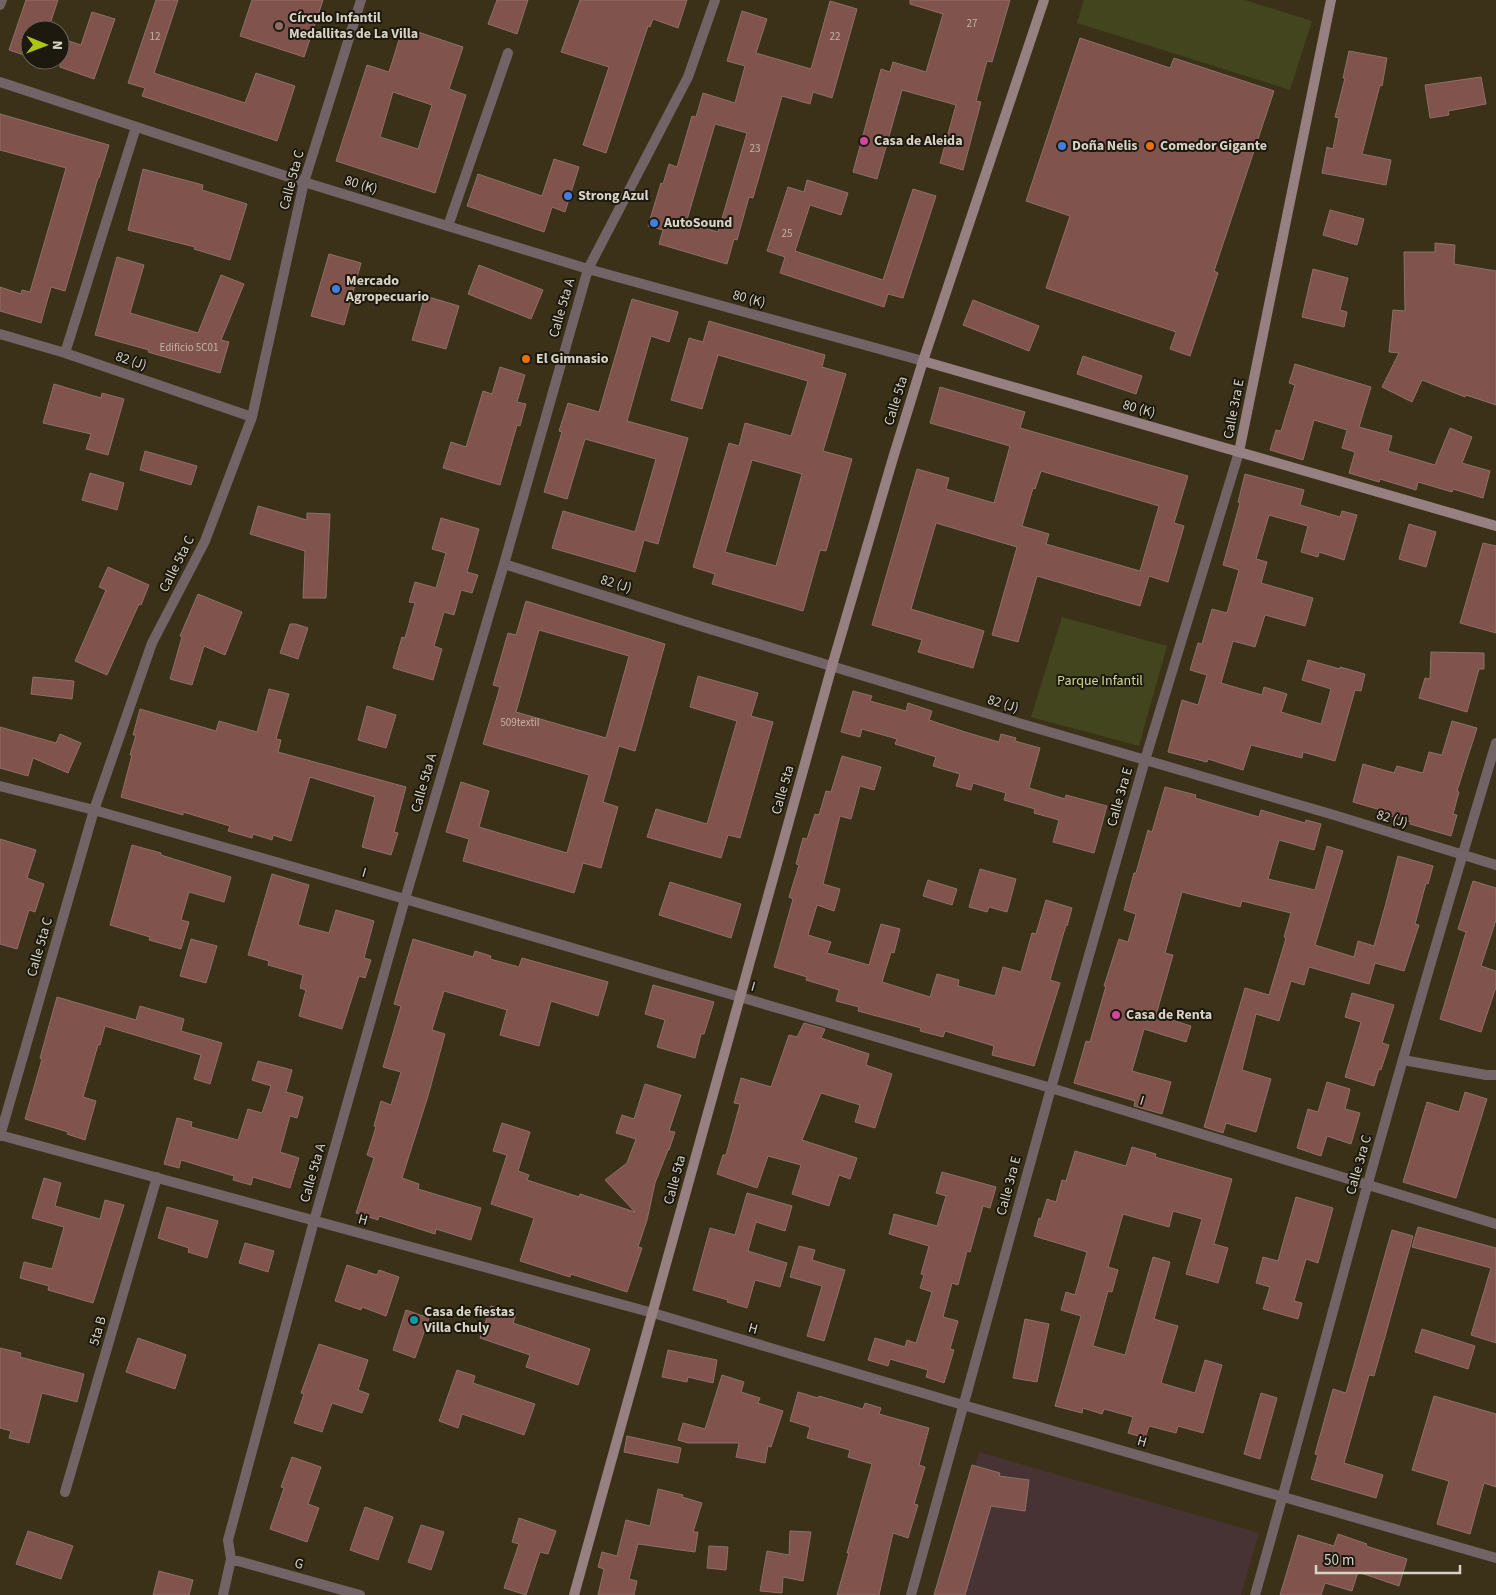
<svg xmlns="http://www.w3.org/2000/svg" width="1496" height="1595" viewBox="0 0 1496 1595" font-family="'Source Sans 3',sans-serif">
<rect width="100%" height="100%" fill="#3a3118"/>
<!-- industrial -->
<path fill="#483334" d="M979 1452 1259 1533 1241 1595H938Z"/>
<!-- green -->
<path fill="#42451e" d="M1084 0H1245L1312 21 1290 90 1077 23Z
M1062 617 1167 646 1139 746 1031 717Z"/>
<!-- building -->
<path fill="#80544c" stroke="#8e6f69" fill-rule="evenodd" d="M26 0H58L48 30H30V57L9 50Z
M156 0H178L154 73 245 103 256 73 295 86 277 141 142 96 145 88 128 83Z
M252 0H323L304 57 240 36Z
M497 0H528L517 34 488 24Z
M580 0H687L678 28 653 19 650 27 648 26 606 153 583 145 609 67 561 52Z
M910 0H1010L992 62 987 61 976 101 981 102 963 170 940 163 956 105 902 90 877 179 853 172 881 69 890 72 893 62 926 72 943 14 910 4Z
M830 1 857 9 832 98 813 92 810 104 782 96 753 198 749 197 737 240 734 239 727 264 659 244 663 230 648 226 661 183 663 184 669 164 677 167 692 116 696 117 703 93 735 103 745 66 727 61 742 11 767 19 756 53 811 69ZM715 124 747 133 718 232 686 223Z
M92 12 115 19 94 79 60 67V38L81 45Z
M403 27 463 47 449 89 466 95 435 193 336 161 367 65 389 72ZM393 92 432 105 418 149 380 137Z
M1080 38 1170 68 1174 58 1274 91 1214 271 1218 273 1190 356 1170 349 1176 332 1046 288 1070 216 1026 201Z
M1349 51 1387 58 1382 86 1380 85 1362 154 1391 160 1386 185 1322 173 1327 147 1333 149 1339 118 1335 117 1345 78H1343Z
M1481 77 1486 104 1448 111 1449 115 1430 118 1425 85Z
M0 114 109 145 99 178H98L65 291 51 287 41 323 0 311V287L21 294 22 290 30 292 66 168 0 150Z
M554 159 579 167 565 212 552 207 544 232 467 206 478 174 542 196Z
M143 169 203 185 202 190 247 204 230 260 194 249 195 247 128 230Z
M807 180 848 193 841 215 810 205 795 251 883 280 913 189 936 196 903 298 888 294 884 307 780 273 785 257 767 251 788 187 804 192Z
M1330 210 1364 219 1357 245 1323 235Z
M1435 243 1455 245 1454 264 1496 271V405L1466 395 1465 397 1422 380 1412 402 1382 387 1399 353 1389 352 1393 310 1405 311 1404 252H1435Z
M329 254 361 263 344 325 311 316Z
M117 257 144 265 130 313 198 333 221 275 244 284 221 340 229 342 220 373 148 352 149 350 95 335Z
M479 265 543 290 531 319 468 294Z
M1313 269 1348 278 1340 310 1347 312 1344 327 1302 317Z
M425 296 459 306 446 349 412 340Z
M632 299 678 312 669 342 651 336 627 421 688 438 658 544 644 540 635 572 552 548 563 511 635 532 656 459 585 439 567 499 544 492 562 432 559 431 568 403 599 412Z
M973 300 1039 326 1029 351 963 325Z
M709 321 825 355 822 367 846 374 823 451 852 459 826 551 820 550 803 611 712 584 715 574 693 567 729 443 739 446 745 423 791 436 808 381 718 355 702 409 671 400 689 338 703 342ZM752 460 802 474 776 566 725 552Z
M1083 356 1142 376 1136 394 1077 374Z
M1295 364 1371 387 1359 427 1392 436 1388 451 1435 465 1450 428 1472 437 1462 463 1490 471 1483 498 1453 489 1452 492 1418 482 1416 490 1380 479 1379 482 1349 473 1355 452 1342 448 1347 430 1314 420 1303 460 1270 450 1276 430 1281 431 1295 385 1289 383Z
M500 367 525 375 517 402 526 404 520 426 517 425 500 485 443 468 451 442 466 447 483 391 492 394Z
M54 384 101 398 102 393 124 399 108 455 86 449 91 434 43 423Z
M940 387 1025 412 1020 428 1188 476 1174 523 1184 526 1168 582 1149 576 1140 606 1037 576 1018 642 992 635 1017 547 936 523 911 609 984 631 973 668 918 652 922 640 872 625 917 469 949 478 946 489 994 503 1010 446 930 423ZM1041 471 1159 506 1140 571 1046 544 1049 534 1022 526 1033 488 1035 489Z
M145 451 197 466 191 485 140 470Z
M90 473 124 483 117 510 82 500Z
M1245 474 1304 490 1300 505 1340 517 1342 511 1357 515 1344 560 1319 552 1318 557 1301 552 1308 526 1269 515 1256 559 1267 562 1261 583 1313 598 1305 626 1265 615 1255 647 1233 641 1221 683 1262 695 1264 687 1287 694 1281 712 1321 724 1331 689 1302 680 1308 660 1340 669V667L1365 674 1361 691 1355 690 1335 761 1303 752 1302 758 1251 745 1243 770 1208 759 1207 762 1168 752 1182 700 1198 705 1207 675 1190 670 1198 643 1202 644 1212 609 1227 613 1239 570 1223 565 1240 503 1238 502Z
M258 506 307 520V513L330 514 326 598H303L305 551 250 534Z
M441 518 479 529 467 572 478 575 472 593 461 590 454 615 444 612 434 646 442 649 433 680 393 668 402 637 405 638 415 603 409 602 415 582 436 588 446 553 432 549Z
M1409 524 1436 532 1426 567 1399 559Z
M1483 543 1496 546V633L1460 623Z
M108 567 149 585 141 605 139 604 107 675 75 661 106 590 99 587Z
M198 594 242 612 225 655 204 646 192 685 170 679 182 637 180 636Z
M526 601 665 644 635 751 619 746 603 802 618 807 601 868 583 863 574 893 463 861 469 839 446 832 461 782 489 791 479 827 567 853 589 775 483 744 500 687 493 685 508 633 516 635ZM539 630 629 656 606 738 516 712Z
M290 624H296L308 628 298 659 280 653Z
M1431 652 1484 653V669H1479L1467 712 1419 698 1425 678 1430 679Z
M698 676 758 693 751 716 773 722 740 838 728 835 721 858 647 837 656 809 707 824 737 721 690 707Z
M33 677 74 681 72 699 31 694Z
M269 689 289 694 276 739 281 740 278 752 406 787 394 832 398 833 391 855 362 847 375 797 310 777 291 841 273 835 272 840 253 834 252 838 228 831 230 826 183 812V815L121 797 132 755H130L136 735H133L140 709 216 731 219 721 257 732Z
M853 691 872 696 870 701 906 711 908 703 932 711 929 720 965 732 999 742 1001 734 1016 738 1015 741 1040 748 1029 788 1065 799 1066 795 1107 806 1094 853 1053 842 1059 820 1034 813 1035 809 1004 800 1006 793 973 783 971 790 956 786 960 774 933 766 936 757 895 744 897 739 862 729 860 737 841 732Z
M367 706 396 715 386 748 358 740Z
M1452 721 1477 728 1457 791 1459 792 1453 814 1457 815 1451 836 1410 824 1411 822 1383 814 1384 811 1353 802 1363 764 1394 773 1397 766 1423 773 1429 752 1442 755Z
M0 727 56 743 60 734 81 743 68 773 33 758 28 776 0 768Z
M842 756 881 767 874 790 860 786 851 819 840 816 823 884 840 889 834 911 817 905 808 935 831 942 827 953 869 965 881 924 900 929 894 953 891 952 882 982 930 997 937 974 959 980 958 986 995 996 1003 967 1021 972 1032 933 1036 934 1046 900 1072 908 1067 926 1066 925 1050 980 1060 983 1034 1066 992 1055 994 1046 945 1031 943 1037 920 1031 921 1028 858 1011 859 1007 836 1001 839 990 806 980 807 977 774 967 793 899 789 897 799 865 796 864 803 838 807 839 815 814 819 815 826 791 831 792Z
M1165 787 1196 795 1195 798 1259 817 1261 810 1305 823 1306 820 1321 824 1314 850 1279 840 1268 879 1315 890 1327 846 1343 851 1315 945 1354 957 1358 941 1374 946 1386 903 1398 856 1433 866 1428 884 1426 883 1415 924 1419 925 1404 971 1375 963 1369 984 1309 967 1304 985 1291 981 1279 1021 1256 1014 1242 1070 1271 1079 1256 1132 1226 1123 1223 1133 1204 1127 1245 988 1269 995 1286 938 1284 937 1291 913 1242 901 1240 907 1182 892 1165 953 1173 955 1156 1015 1191 1026 1186 1042 1144 1029 1132 1071 1171 1082 1162 1114 1134 1106 1135 1101 1074 1083 1086 1041 1090 1042 1106 986H1104L1119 939 1128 942 1136 914 1124 910 1134 873H1136L1148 830 1152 832Z
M0 839 36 850 27 878 44 884 35 912 29 910 17 949 0 944Z
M132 845 161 853V855L231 877 224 902 189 892 181 920 189 922 181 949 149 940 150 937 110 925Z
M980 869 1016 879 1007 912 989 907 987 912 969 907Z
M272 874 309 885 298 925 329 933 336 910 374 921 364 958 371 960 365 978 359 976 342 1029 299 1016 306 990 300 988 303 975 268 965 269 961 248 955Z
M928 880 957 889 952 905 923 896Z
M1473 881 1496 888V920L1481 966 1496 971V987L1481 1032 1440 1019 1466 932 1458 929Z
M670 882 741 904 731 938 659 915Z
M191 939 217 946 206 983 180 976Z
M413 939 473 957 475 951 491 956 490 959 519 967 522 958 608 982 598 1016 551 1001 539 1046 500 1035 507 1010 444 991 432 1030 445 1034 428 1096 402 1178 419 1184 418 1189 481 1208 471 1240 436 1229 435 1234 379 1216 378 1220 356 1213 374 1158 367 1155 376 1127 374 1126 381 1101 391 1105 401 1072 383 1067 401 1006 394 1004Z
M653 985 714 1002 704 1034H701L695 1058 657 1047 665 1020 645 1014Z
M1352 993 1394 1005 1382 1043 1389 1045 1381 1070 1379 1069 1374 1086 1345 1077 1361 1022 1345 1017Z
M57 997 136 1020 140 1006 184 1019 181 1031 222 1043 210 1084 194 1079 201 1055 105 1026 100 1045H98L83 1097 96 1101 85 1140 67 1134 68 1132 25 1119 42 1059 40 1058Z
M804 1023 825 1029 821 1038 869 1054 866 1065 892 1074 875 1128 855 1122 860 1105 821 1093 802 1140 857 1158 850 1179 839 1175 829 1206 792 1194 801 1165 768 1156 757 1188 717 1174 723 1155H726L740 1104 734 1103 741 1078 771 1087 789 1035 797 1037Z
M258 1061 292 1070 286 1092 303 1097 297 1118 290 1116 280 1152 299 1158 290 1188 253 1177 251 1185 233 1180 234 1176 181 1160 179 1168 164 1164 177 1118 192 1122 191 1127 238 1140 248 1109 262 1113 271 1086 252 1080Z
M1327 1082 1350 1089 1345 1109 1360 1113 1351 1144 1327 1136 1321 1156 1297 1148 1308 1109 1318 1112Z
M645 1084 681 1095 669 1131 675 1132 669 1150H668L655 1183 647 1220 638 1247 642 1248 627 1292 571 1274 570 1277 520 1261 534 1218 491 1204 507 1155 493 1151 502 1123 530 1132 518 1171 529 1175 527 1180 579 1197 580 1194 635 1212 605 1180 627 1163 636 1139 616 1133 622 1115 634 1119Z
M1465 1092 1487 1099 1456 1198 1403 1182 1427 1102 1459 1112Z
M1132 1147 1156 1154 1155 1157 1232 1179 1214 1244 1228 1248 1218 1283 1186 1274 1202 1219 1173 1211 1169 1227 1123 1214 1108 1267 1118 1270 1112 1292 1108 1291 1093 1346 1125 1355 1153 1257 1170 1262 1154 1319 1178 1326 1161 1383 1195 1393 1205 1360 1222 1365 1203 1433 1178 1426 1176 1433 1149 1426 1145 1438 1128 1433 1133 1417 1104 1409 1102 1414 1083 1408 1082 1413 1055 1406 1081 1316 1061 1310 1066 1292 1075 1295 1087 1252 1034 1236 1039 1218 1041 1219 1047 1199 1056 1202 1062 1180 1066 1181 1075 1151 1126 1166Z
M942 1172 996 1187 990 1208 983 1206 970 1252 967 1251 958 1285 952 1283 943 1317 958 1321 950 1349 954 1350 944 1383 926 1377 928 1370 890 1359 888 1366 868 1360 875 1338 905 1347 907 1340 916 1343 932 1292 920 1288 924 1275 921 1274 929 1246 889 1234 894 1214 937 1226 946 1196 936 1193Z
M44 1178 61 1183 55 1206 100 1219 105 1200 124 1205 93 1303 48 1290 49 1286 20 1278 24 1262 52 1269 64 1227 32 1218Z
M747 1193 792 1206 785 1231 756 1222 748 1251 787 1263 780 1287 755 1280 747 1308 727 1302 728 1300 693 1290 710 1228 735 1235Z
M1296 1197 1333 1208 1318 1263 1306 1259 1294 1301 1302 1303 1298 1319 1263 1309 1270 1287 1256 1283 1263 1257 1278 1261Z
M167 1207 218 1221 207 1258 188 1252 189 1248 158 1238Z
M1418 1227 1496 1248V1343L1471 1335 1491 1268 1412 1247Z
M1392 1230 1413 1236 1374 1376 1369 1375 1344 1463 1383 1475 1376 1498 1311 1479 1318 1455 1315 1454 1333 1389 1346 1393Z
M245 1243 274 1251 268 1272 239 1263Z
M799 1246 815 1250 812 1260 845 1270 824 1341 807 1336 822 1286 790 1277Z
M347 1265 377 1275 379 1270 399 1277 386 1316 362 1307 361 1310 335 1301Z
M491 1306 516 1314 513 1323 590 1349 578 1385 526 1367 530 1355 480 1338Z
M406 1310 429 1318 415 1358 393 1350Z
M1025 1319 1049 1324 1037 1382 1013 1378Z
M1422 1329 1475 1346 1468 1369 1415 1352Z
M138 1338 186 1355 175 1389 126 1372Z
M319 1344 368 1360 358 1390 369 1394 362 1413 332 1403 322 1432 294 1423 304 1394 301 1393Z
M0 1348 21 1353 20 1357 84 1374 77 1402 42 1393 29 1443 9 1438 11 1431 0 1428Z
M668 1350 717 1360 713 1383 688 1377 687 1382 662 1377Z
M457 1370 475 1376 473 1383 535 1404 524 1435 462 1414 458 1428 439 1421Z
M722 1375 744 1382 741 1392 760 1398 758 1403 783 1411 771 1447 768 1446 765 1463 736 1457 739 1443H688L678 1440 683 1423 705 1429Z
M798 1392 818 1398 819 1396 863 1409 865 1403 881 1408 879 1414 929 1428 919 1465 925 1467 914 1504 918 1505 908 1538 893 1533 879 1595H837L849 1553H847L872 1464 848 1457 850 1450 807 1438 810 1427 790 1421Z
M1261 1393 1277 1398 1260 1459 1244 1454Z
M1434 1396 1496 1414V1487L1484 1483 1470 1534 1437 1524 1449 1481 1412 1470Z
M627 1436 681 1448 678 1463 624 1452Z
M292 1457 321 1467 308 1504 319 1508 307 1542 270 1529 284 1488 281 1487Z
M972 1465 1000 1473 999 1476 1029 1480 1025 1511 991 1506 965 1595H934Z
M658 1489 683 1495 682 1497 702 1503 693 1532H698L695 1552 638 1544 629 1579 637 1581 634 1595H598L604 1569 598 1567 602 1552 617 1556 626 1520 650 1526Z
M365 1507 393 1517 378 1560 350 1550Z
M519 1518 556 1531 548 1554 540 1552 526 1595 504 1588 519 1544 512 1542Z
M421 1525 444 1532 431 1570 408 1562Z
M28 1531 73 1546 61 1579 16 1564Z
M790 1531 811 1532 803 1581 783 1577 782 1593 760 1591 767 1551 789 1555Z
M1338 1534 1367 1544 1366 1546 1407 1559 1399 1586 1358 1572 1352 1591 1325 1583 1321 1595H1280L1298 1535 1334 1546Z
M709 1546 728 1547 726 1570 707 1568Z
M159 1571 193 1580 189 1595H153Z"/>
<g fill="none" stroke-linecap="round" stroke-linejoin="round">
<!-- lane -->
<path stroke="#726466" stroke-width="10" d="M448 226 508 53
M1403 1060 1486 1075H1496"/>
<!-- street -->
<path stroke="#726466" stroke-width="10" d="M0 5 2 0
M0 82 304 182 588 269 923 361
M0 334 65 353 252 417
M65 353 136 127
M504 564 703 627 1022 724 1334 815 1496 865
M0 786 94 810 405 899 1051 1088 1496 1224
M0 1135 653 1313 963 1405 1496 1558
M0 1136 94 810 152 643 205 541 252 417 304 182 361 0
M65 1492 157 1177
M231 1559 360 1595
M223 1595 231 1559 228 1540 314 1221 405 899 504 564 588 269 688 77 715 0
M911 1595 1051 1088 1145 760 1239 452
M1255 1595C1294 1458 1330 1320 1368 1183 1409 1036 1452 889 1496 743"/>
<!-- secondary -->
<path stroke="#968082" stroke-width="10" d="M923 361 1496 526
M1239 452 1331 0
M574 1595 832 666 893 458 923 361 1044 0"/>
</g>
<!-- markers -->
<circle fill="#8d6e63" stroke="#1d190f" stroke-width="2" cx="279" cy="26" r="5"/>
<g fill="#d1479c" stroke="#1d190f" stroke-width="2">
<circle cx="864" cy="141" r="5"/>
<circle cx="1116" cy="1015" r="5"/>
</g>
<g fill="#3f7fe0" stroke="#1d190f" stroke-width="2">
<circle cx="1062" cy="146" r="5"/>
<circle cx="568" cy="196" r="5"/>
<circle cx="654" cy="223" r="5"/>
<circle cx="336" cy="289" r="5"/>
</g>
<g fill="#e8710a" stroke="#1d190f" stroke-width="2">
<circle cx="1150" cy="146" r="5"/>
<circle cx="526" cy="359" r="5"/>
</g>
<circle fill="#0f9aa8" stroke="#1d190f" stroke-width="2" cx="414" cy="1320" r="5"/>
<g text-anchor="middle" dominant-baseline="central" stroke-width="4" stroke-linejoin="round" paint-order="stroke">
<!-- number labels -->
<g font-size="11" fill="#c2b3a6">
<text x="972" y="23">27</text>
<text x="155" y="36">12</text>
<text x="835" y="36">22</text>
<text x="755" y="148">23</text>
<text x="787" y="233">25</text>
<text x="189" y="347">Edificio 5C01</text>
<text x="520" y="722">509textil</text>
</g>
<!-- poi labels -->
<g font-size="14" font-weight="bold" fill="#d8d3c4" stroke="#1d190f" text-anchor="start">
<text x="289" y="18">Círculo Infantil<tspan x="289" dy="16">Medallitas de La Villa</tspan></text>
<text x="874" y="141">Casa de Aleida</text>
<text x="1072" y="146">Doña Nelis</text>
<text x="1160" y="146">Comedor Gigante</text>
<text x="578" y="196">Strong Azul</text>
<text x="664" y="223">AutoSound</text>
<text x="346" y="281">Mercado<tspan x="346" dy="16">Agropecuario</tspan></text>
<text x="536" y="359">El Gimnasio</text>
<text x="1126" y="1015">Casa de Renta</text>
<text x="424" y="1312">Casa de fiestas<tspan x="424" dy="16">Villa Chuly</tspan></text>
</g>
<!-- street labels -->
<g font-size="14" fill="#d8d3c4" stroke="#1d190f">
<text transform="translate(292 180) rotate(-75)">Calle 5ta C</text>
<text transform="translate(361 185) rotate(17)">80 (K)</text>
<text transform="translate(749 299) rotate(15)">80 (K)</text>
<text transform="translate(562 308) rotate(-74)">Calle 5ta A</text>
<text transform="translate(131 361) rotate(19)">82 (J)</text>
<text transform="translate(896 401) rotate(-73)">Calle 5ta</text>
<text transform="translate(1139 409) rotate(16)">80 (K)</text>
<text transform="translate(1234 409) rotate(-79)">Calle 3ra E</text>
<text transform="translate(177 564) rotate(-63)">Calle 5ta C</text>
<text transform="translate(616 584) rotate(17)">82 (J)</text>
<text transform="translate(1003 704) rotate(17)">82 (J)</text>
<text transform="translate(424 783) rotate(-74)">Calle 5ta A</text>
<text transform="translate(783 790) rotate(-74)">Calle 5ta</text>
<text transform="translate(1120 797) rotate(-74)">Calle 3ra E</text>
<text transform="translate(1392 819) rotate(17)">82 (J)</text>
<text transform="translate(364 873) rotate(16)">I</text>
<text transform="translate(40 947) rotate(-74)">Calle 5ta C</text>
<text transform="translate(753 987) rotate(16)">I</text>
<text transform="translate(1142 1101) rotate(17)">I</text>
<text transform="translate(1359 1165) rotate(-74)">Calle 3ra C</text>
<text transform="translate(313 1173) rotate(-74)">Calle 5ta A</text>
<text transform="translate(675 1180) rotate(-75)">Calle 5ta</text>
<text transform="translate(1009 1186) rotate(-75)">Calle 3ra E</text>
<text transform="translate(363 1220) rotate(15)">H</text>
<text transform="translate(753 1329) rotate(16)">H</text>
<text transform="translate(98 1331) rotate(-74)">5ta B</text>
<text transform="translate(1142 1442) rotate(16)">H</text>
<text transform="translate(299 1564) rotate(16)">G</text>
</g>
<!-- park labels -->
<g font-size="14" fill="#d0d892" stroke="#1d190f">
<text x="1100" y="681">Parque Infantil</text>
</g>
</g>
<!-- north arrow -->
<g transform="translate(45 45) rotate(91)"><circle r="24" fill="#1d190f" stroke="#686357"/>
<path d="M0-4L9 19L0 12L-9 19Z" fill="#abc615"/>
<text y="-8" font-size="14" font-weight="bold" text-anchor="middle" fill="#d8d3c4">N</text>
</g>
<!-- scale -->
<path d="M1316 1565v8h144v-8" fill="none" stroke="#d8d3c4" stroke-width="2.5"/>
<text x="1324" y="1565" font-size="15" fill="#d8d3c4" stroke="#1d190f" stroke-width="4" paint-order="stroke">50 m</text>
</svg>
